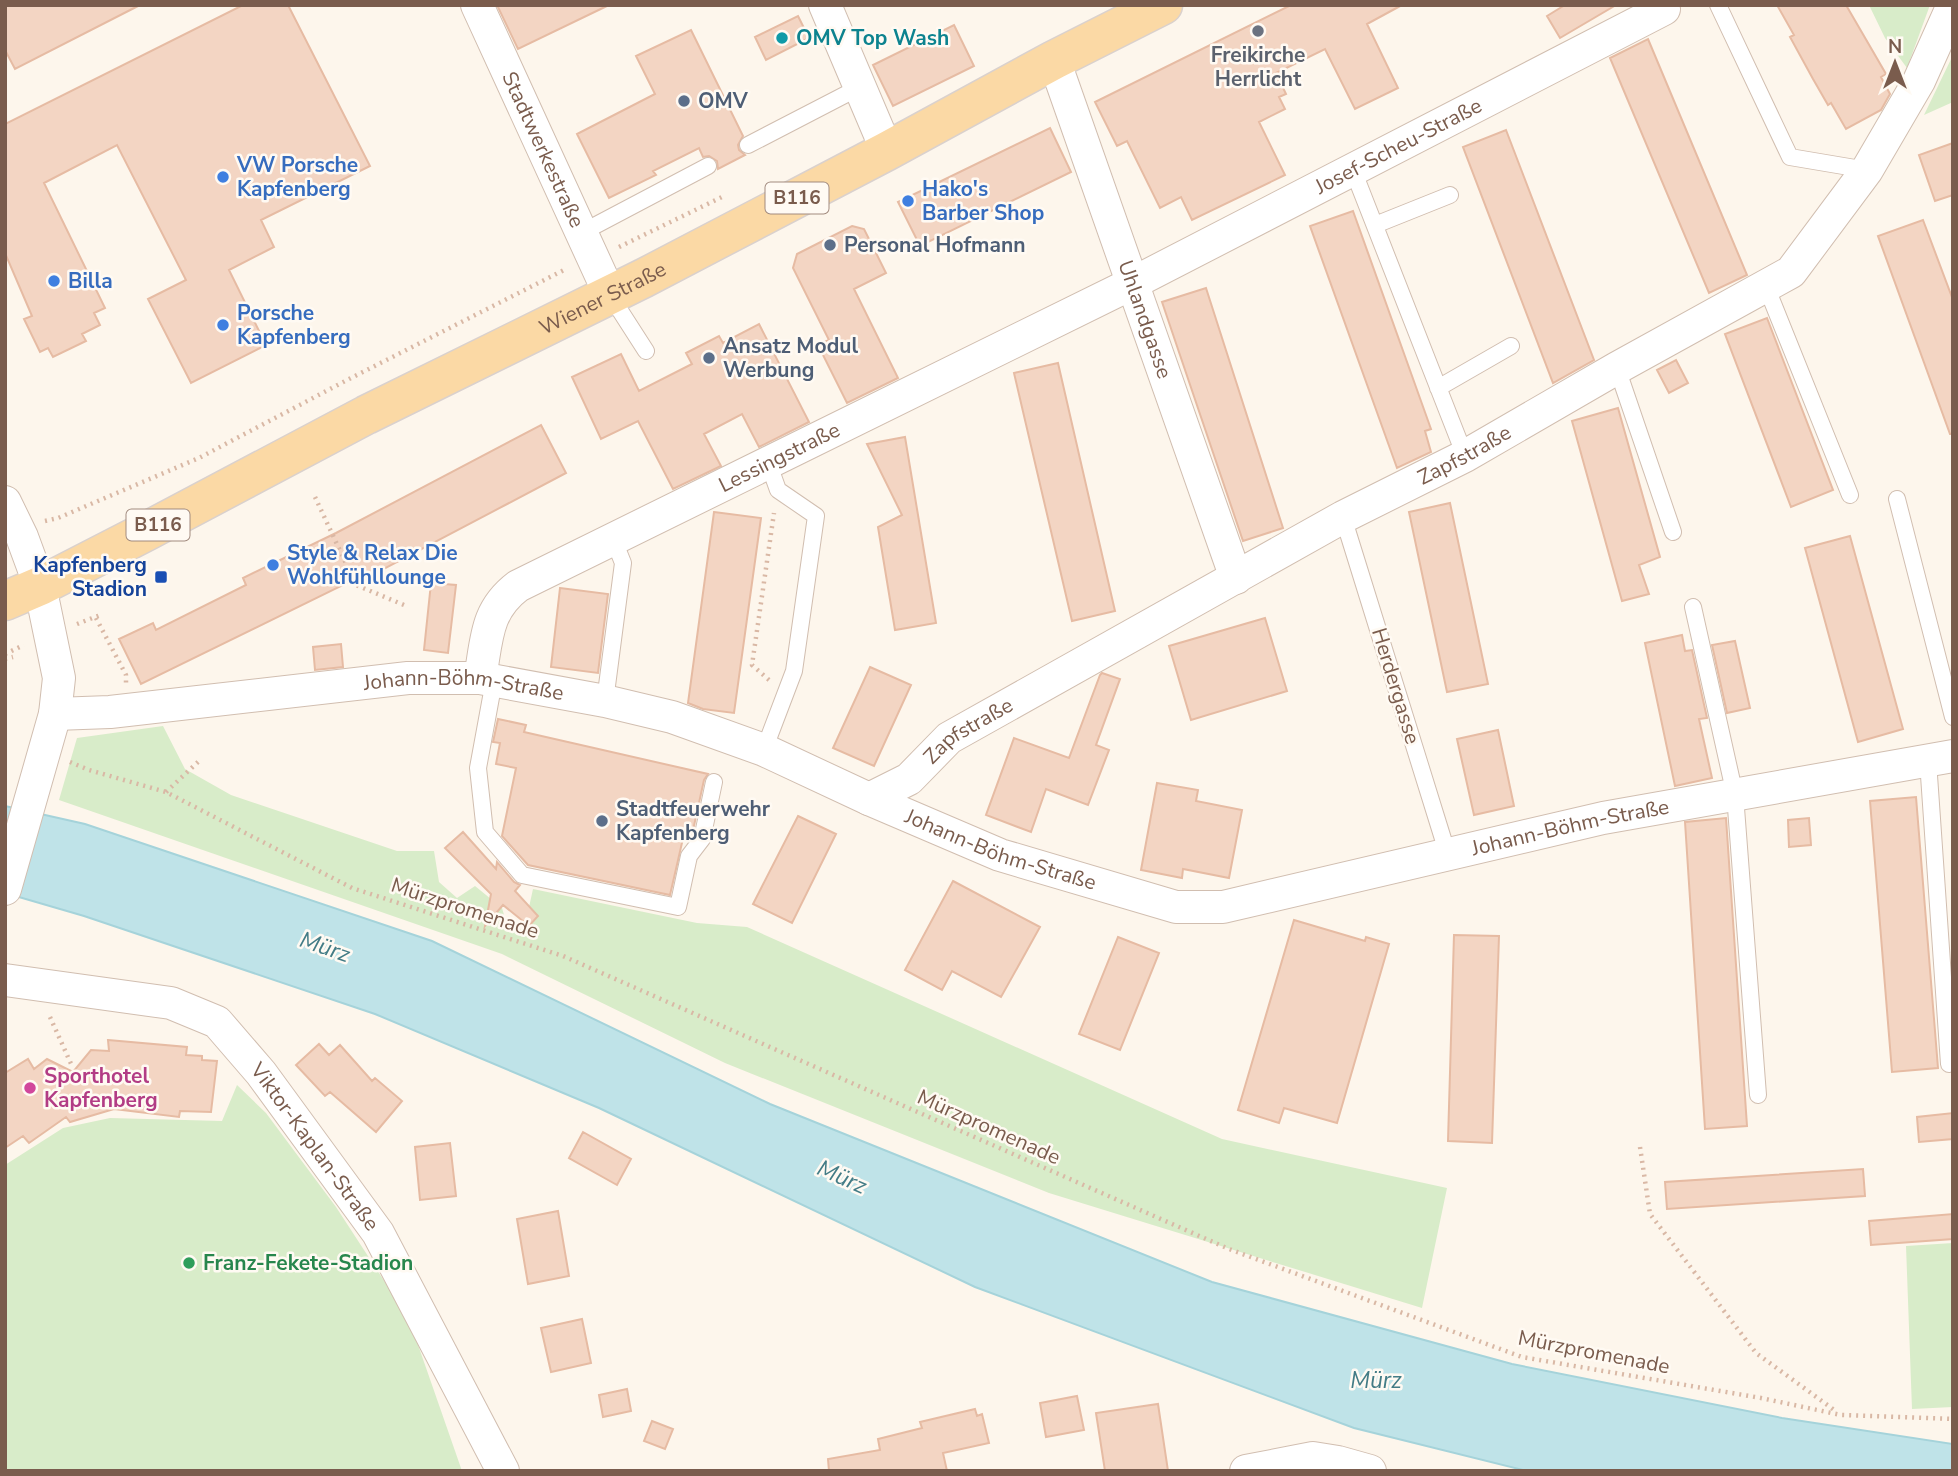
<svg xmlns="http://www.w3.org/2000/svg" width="1958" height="1476" viewBox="0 0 1958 1476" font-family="'Nunito Sans',sans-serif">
<rect width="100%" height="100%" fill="#fdf6ec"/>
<!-- green -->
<path fill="#d8ecc9" d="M1869 5H1930L1907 68 1885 38Z
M1953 55V102L1924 115Z
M163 726 185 769 231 795 397 851H434L439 882 457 898 475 886 502 908 507 925 524 930 533 889 697 923 747 927 1222 1139 1447 1188 1422 1308 1049 1193 725 1063 502 954 59 800 77 738Z
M237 1085 266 1113 336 1207 409 1319 462 1471H5V1165L63 1128 110 1118 222 1121Z
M1953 1243V1407L1912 1409 1906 1246Z"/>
<!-- water -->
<path fill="#bfe3e8" stroke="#a5d3da" stroke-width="2" d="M5 806 85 824 432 941 770 1104 1212 1282 1512 1364 1782 1418 1953 1444V1471H1527L1354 1428 975 1287 599 1108 375 1014 84 916 5 893Z"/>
<!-- building -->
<path fill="#f3d5c3" stroke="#e6bba3" stroke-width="2" d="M5 5H140L15 69 5 50Z
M243 5H288L370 166 261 220 274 247 229 270 266 345 191 383 148 299 186 280 117 145 44 183 105 308 94 313 100 325 82 334 86 341 53 357 48 348 40 352 24 319 32 316 5 253V124Z
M497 5H609L518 49Z
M1291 5H1402L1367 24 1398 88 1355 109 1325 49 1276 73 1286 94 1279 97 1285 109 1259 122 1285 175 1192 220 1181 197 1160 208 1127 141 1117 146 1095 102Z
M1565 5H1616L1560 38 1547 16Z
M1777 5H1846L1886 74 1881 77 1890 94 1881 110 1846 129 1831 103 1828 105 1813 79 1790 37 1794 35Z
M798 16 809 38 766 60 755 37Z
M954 25 974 66 893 106 873 65Z
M691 30 743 136 738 145 739 150 745 155 718 169 717 161 709 156 703 157 699 148 653 171 656 175 609 198 577 134 655 94 636 56Z
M1648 39 1747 275 1709 293 1610 58Z
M1050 128 1071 172 920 246 898 202Z
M1506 130 1594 360 1553 383 1463 147Z
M1953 143V195L1935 201 1919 155Z
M1353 211 1431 429 1425 431 1431 452 1397 468 1310 226Z
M1923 220 1953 300V434H1950L1878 236Z
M852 226 864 229 886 273 854 289 898 378 847 403 818 345 829 340 793 268 797 254Z
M1206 288 1283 528 1243 541 1162 302Z
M1767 318 1833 490 1791 507 1725 334Z
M759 324 809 422 759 447 742 414 704 434 721 466 673 489 638 421 601 439 572 377 621 354 639 391 692 364 686 353 719 336 723 343Z
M1676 360 1688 383 1669 393 1657 370Z
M1058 363 1115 611 1072 621 1014 373Z
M1618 408 1660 557 1639 565 1649 594 1622 601 1572 421Z
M541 425 566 473 361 581 359 577 141 684 119 639 153 623 156 630 246 585 243 578 336 533Z
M905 437 936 623 895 630 878 527 902 515 867 444Z
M1450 503 1488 684 1447 692 1409 512Z
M714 512 761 518 734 713 703 709 688 703Z
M1850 536 1903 729 1858 742 1805 548Z
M431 583 456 585 448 653 424 650Z
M560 588 608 594 598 673 551 667Z
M1265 618 1287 691 1191 720 1169 646Z
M1682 635 1685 651 1692 650 1707 718 1699 719 1712 778 1675 786 1645 643Z
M1735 641 1750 708 1727 713 1712 645Z
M341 644 343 667 315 670 313 647Z
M870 667 911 685 874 766 833 748Z
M1102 673 1120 679 1096 745 1109 750 1088 805 1046 789 1031 832 986 815 1014 738 1069 758 1100 675Z
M498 719 526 725 524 732 708 774 704 780 692 835 684 834 670 895 528 865 502 836 516 768 496 764 500 743 493 742Z
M1498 730 1514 806 1474 815 1457 739Z
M1157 783 1198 790 1196 801 1242 810 1229 878 1183 869 1182 878 1141 870Z
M1916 797 1938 1068 1892 1072 1870 801Z
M798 816 836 834 792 923 753 904Z
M1726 818 1747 1126 1705 1129 1685 822Z
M1809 818 1811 845 1789 847 1788 820Z
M463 832 496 869 497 862 514 882 520 885 515 891 538 916 529 926 503 905 485 926 491 894 445 848Z
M953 881 1040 927 1001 997 952 971 942 990 905 970Z
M1294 920 1365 941 1366 937 1389 944 1337 1123 1284 1108 1279 1123 1238 1110Z
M1454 935 1499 936 1492 1143 1448 1141Z
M1118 937 1159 953 1120 1050 1079 1034Z
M108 1040 187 1047 186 1055 202 1056V1060L217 1061 211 1112 180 1111 179 1117 114 1109 70 1122 66 1117 29 1143 23 1136 5 1148V1073L28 1059 34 1069 47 1059 73 1072 91 1050 109 1051Z
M319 1044 329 1055 340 1045 372 1081 375 1078 402 1101 376 1132 330 1092 325 1096 296 1065Z
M1953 1113V1139L1919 1142 1917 1117Z
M583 1132 631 1159 617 1185 569 1158Z
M450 1143 456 1196 420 1200 415 1147Z
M1863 1169 1865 1196 1667 1209 1665 1182Z
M558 1211 569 1276 528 1284 517 1219Z
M1953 1214V1239L1871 1245 1869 1221Z
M582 1319 591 1363 551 1372 541 1328Z
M627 1389 631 1411 603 1417 599 1395Z
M1077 1396 1084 1430 1046 1437 1040 1403Z
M1158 1404 1168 1471H1105L1096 1413Z
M975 1409 977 1416 982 1414 989 1443 943 1453 947 1471H829L828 1459 880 1450 878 1439 922 1428 920 1422Z
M652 1421 673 1429 665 1449 644 1441Z"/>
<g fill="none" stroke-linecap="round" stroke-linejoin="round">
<defs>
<path id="lane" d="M1718 5 1790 157 1867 170
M748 145 860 87
M1353 170 1465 456
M1375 225 1450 195
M581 233 708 166
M1766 286 1850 495
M610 295 646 351
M1617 368 1673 532
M1438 388 1511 346
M1897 499 1953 717
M1343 517 1448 855
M1693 607 1735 795 1758 1095
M494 681 478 768 485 832 522 875 678 907 689 856 702 839 714 782
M605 701 623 563 613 538
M764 750 794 671 816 516 778 490 768 462
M1928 761 1949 1064"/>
<g id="street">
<path id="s1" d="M477 5 610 295"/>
<path d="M825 5 887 151"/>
<path id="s2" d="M1054 60 1236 578"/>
<path d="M5 502 22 537 40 586 59 678 55 714 5 889"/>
<path id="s3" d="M480 678C487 640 485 611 518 586L1133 283 1664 9"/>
<path id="s4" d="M55 714 110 712 408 678H480L605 701 672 717 764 750 869 799 1000 855 1176 907H1223L1603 818 1953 756"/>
<path id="s5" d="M869 799 909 779 949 738 1343 517 1465 456 1617 368 1791 272 1867 170 1919 81 1953 5"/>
<path id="s6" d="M5 980 171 1003 217 1022 261 1073 378 1233 503 1471"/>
<path d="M1246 1471 1313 1458 1338 1462 1370 1471"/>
</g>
<g id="primary">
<path id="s7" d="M5 601 40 586 147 531 366 415 644 278 887 151 1054 60 1163 5"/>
</g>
</defs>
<!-- lane casing -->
<use href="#lane" stroke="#d1beb0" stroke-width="18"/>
<!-- street casing -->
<use href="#street" stroke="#d1beb0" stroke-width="34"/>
<!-- primary casing -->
<use href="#primary" stroke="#dad1cd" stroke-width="41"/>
<!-- path -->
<path stroke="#d9b8a5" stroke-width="4.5" stroke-dasharray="2 5" stroke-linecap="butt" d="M619 247 724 196
M315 497 356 585 404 605
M45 521 58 518 199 458 349 379 566 269
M96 618 126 675V683
M77 624 103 614
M5 654 24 645
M5 659 13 657
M769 680 752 665 774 513
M70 762 89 770 166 792 352 888 563 956 1229 1249 1522 1357 1761 1398 1841 1415 1953 1419
M166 792 199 761
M50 1017 72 1066
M1640 1147 1650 1214 1756 1353 1837 1412"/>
<!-- lane -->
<use href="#lane" stroke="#fff" stroke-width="16"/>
<!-- street -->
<use href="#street" stroke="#fff" stroke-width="32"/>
<!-- primary -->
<use href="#primary" stroke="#fbd9a5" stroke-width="38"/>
</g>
<!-- markers -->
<circle fill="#6b7280" stroke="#fffaf3" stroke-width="2.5" cx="1258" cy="31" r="7"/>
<circle fill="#0f9aa8" stroke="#fffaf3" stroke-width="2.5" cx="782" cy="38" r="7"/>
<g fill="#5c6f8a" stroke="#fffaf3" stroke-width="2.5">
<circle cx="684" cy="101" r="7"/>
<circle cx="830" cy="245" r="7"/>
<circle cx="709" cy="358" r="7"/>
<circle cx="602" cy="821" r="7"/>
</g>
<g fill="#3f7fe0" stroke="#fffaf3" stroke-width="2.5">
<circle cx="223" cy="177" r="7"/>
<circle cx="908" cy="201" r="7"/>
<circle cx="54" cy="281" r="7"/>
<circle cx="223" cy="325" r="7"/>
<circle cx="273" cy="565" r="7"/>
</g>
<rect fill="#1a4fb4" stroke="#fffaf3" stroke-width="2.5" x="154" y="570" width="14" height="14" rx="3.5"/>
<circle fill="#d1479c" stroke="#fffaf3" stroke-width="2.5" cx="30" cy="1088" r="7"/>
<circle fill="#2e9e5b" stroke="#fffaf3" stroke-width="2.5" cx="189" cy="1263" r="7"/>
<g text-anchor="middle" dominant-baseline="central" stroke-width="5" stroke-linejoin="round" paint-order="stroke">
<!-- shield labels -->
<g fill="#fffaf3" stroke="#a28b7f" stroke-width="2">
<rect x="765.5" y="182.5" width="63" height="31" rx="5"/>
<rect x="126.5" y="509.5" width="63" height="31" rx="5"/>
</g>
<g font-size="19" font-weight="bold" fill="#7a5c4d">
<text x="797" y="198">B116</text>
<text x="158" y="525">B116</text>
</g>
<!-- culture labels -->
<g font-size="21" font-weight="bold" fill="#0d838f" stroke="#fffaf3" text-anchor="start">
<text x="796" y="38">OMV Top Wash</text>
</g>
<!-- worship labels -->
<g font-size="21" font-weight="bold" fill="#5b616d" stroke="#fffaf3">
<text x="1258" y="55">Freikirche<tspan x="1258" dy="24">Herrlicht</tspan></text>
</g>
<!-- service labels -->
<g font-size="21" font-weight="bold" fill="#4e5e75" stroke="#fffaf3" text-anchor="start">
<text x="698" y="101">OMV</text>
<text x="844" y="245">Personal Hofmann</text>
<text x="723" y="346">Ansatz Modul<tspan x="723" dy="24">Werbung</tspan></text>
<text x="616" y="809">Stadtfeuerwehr<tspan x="616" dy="24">Kapfenberg</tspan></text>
</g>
<!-- street labels -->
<g font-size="21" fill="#7a5c4d" stroke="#fffaf3">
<text stroke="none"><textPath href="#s3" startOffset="1087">Josef-Scheu-Straße</textPath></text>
<text stroke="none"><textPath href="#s1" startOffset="159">Stadtwerkestraße</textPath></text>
<text stroke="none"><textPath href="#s7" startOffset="670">Wiener Straße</textPath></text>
<text stroke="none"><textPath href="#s2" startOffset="275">Uhlandgasse</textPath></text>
<text stroke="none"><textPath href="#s5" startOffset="690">Zapfstraße</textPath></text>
<text stroke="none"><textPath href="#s3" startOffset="394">Lessingstraße</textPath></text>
<text transform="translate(1396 686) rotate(73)">Herdergasse</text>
<text stroke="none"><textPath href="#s4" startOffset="411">Johann-Böhm-Straße</textPath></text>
<text stroke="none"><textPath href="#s5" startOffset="122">Zapfstraße</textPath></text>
<text stroke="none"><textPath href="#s4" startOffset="1566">Johann-Böhm-Straße</textPath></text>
<text stroke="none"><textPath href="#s4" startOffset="978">Johann-Böhm-Straße</textPath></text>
<text transform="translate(465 908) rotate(18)">Mürzpromenade</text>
<text transform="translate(989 1127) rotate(24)">Mürzpromenade</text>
<text stroke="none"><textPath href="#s6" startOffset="376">Viktor-Kaplan-Straße</textPath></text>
<text transform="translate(1594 1352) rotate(11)">Mürzpromenade</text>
</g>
<!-- shop labels -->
<g font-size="21" font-weight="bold" fill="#366cbe" stroke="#fffaf3" text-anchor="start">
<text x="237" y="165">VW Porsche<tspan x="237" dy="24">Kapfenberg</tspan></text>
<text x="922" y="189">Hako's<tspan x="922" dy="24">Barber Shop</tspan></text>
<text x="68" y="281">Billa</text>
<text x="237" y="313">Porsche<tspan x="237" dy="24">Kapfenberg</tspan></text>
<text x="287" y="553">Style &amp; Relax Die<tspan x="287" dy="24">Wohlfühllounge</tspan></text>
</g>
<!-- transit labels -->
<g font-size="21" font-weight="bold" fill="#164399" stroke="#fffaf3" text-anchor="end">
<text x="147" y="565">Kapfenberg<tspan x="147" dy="24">Stadion</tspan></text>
</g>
<!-- hotel labels -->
<g font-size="21" font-weight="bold" fill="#b23c85" stroke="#fffaf3" text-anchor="start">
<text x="44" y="1076">Sporthotel<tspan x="44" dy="24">Kapfenberg</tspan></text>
</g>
<!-- leisure labels -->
<g font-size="21" font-weight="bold" fill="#27864d" stroke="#fffaf3" text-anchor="start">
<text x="203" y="1263">Franz-Fekete-Stadion</text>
</g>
<!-- water labels -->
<g font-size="23" font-style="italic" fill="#437c86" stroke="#fffaf3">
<text transform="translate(325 947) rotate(19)">Mürz</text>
<text transform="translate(842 1177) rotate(24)">Mürz</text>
<text x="1376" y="1380">Mürz</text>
</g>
</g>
<!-- border -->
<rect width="1958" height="1476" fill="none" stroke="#7a5c4d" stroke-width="14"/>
<!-- north arrow -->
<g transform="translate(1895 63)" stroke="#fffaf3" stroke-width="5" paint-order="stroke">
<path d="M0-5L12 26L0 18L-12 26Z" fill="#7a5c4d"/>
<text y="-10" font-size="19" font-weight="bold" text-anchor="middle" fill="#7a5c4d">N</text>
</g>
</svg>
